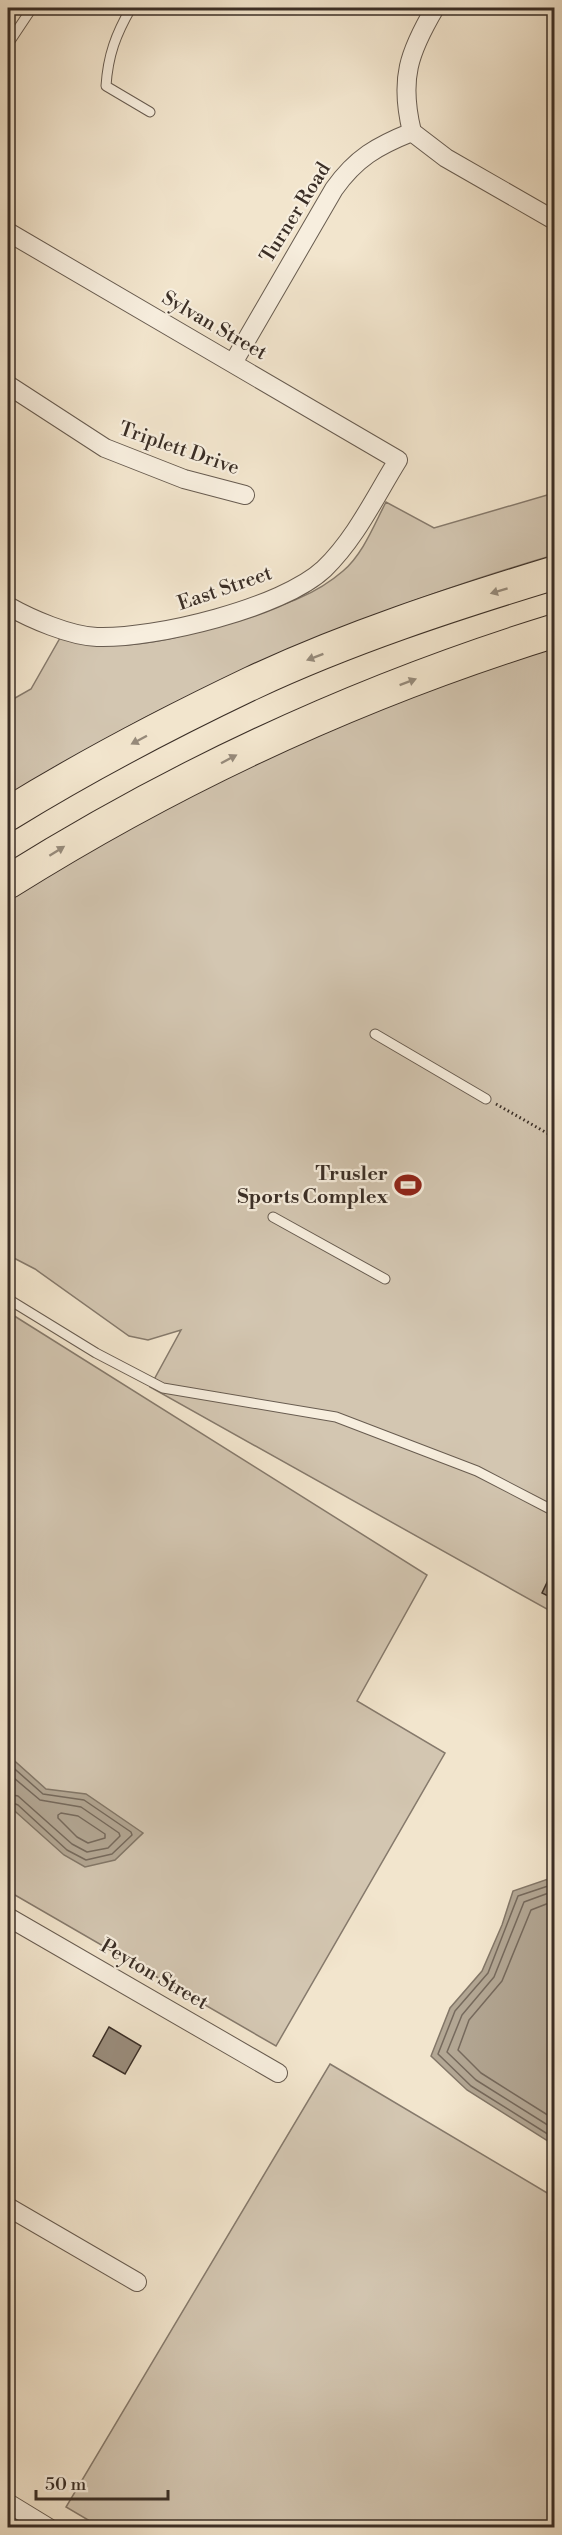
<svg xmlns="http://www.w3.org/2000/svg" width="562" height="2535" viewBox="0 0 562 2535" font-family="'Libre Bodoni',serif">
<rect width="100%" height="100%" fill="#f2e5cd"/>
<filter id="stains"><feTurbulence type="fractalNoise" baseFrequency=".00333" numOctaves="4"/><feColorMatrix values="0 0 0 0 .2 0 0 0 0 .09 0 0 0 0 .02 0 0 0 .5 -.17"/></filter>
<radialGradient id="worn" r=".72"><stop offset=".6" stop-color="#630" stop-opacity="0"/><stop offset="1" stop-color="#630" stop-opacity=".3"/></radialGradient>
<!-- green -->
<path fill="#d3c6b1" stroke="#867a6c" stroke-width="1.5" d="M554 493V555C418 595 285 647 158 711 107 737 57 767 8 796V702L31 689 60 638C73 640 87 644 101 645 151 648 197 632 244 617 280 606 313 597 343 571 363 554 374 525 386 502L434 528Z
M554 645V1613L150 1387 181 1330 148 1340 129 1336 35 1269 8 1255V897L178 799 382 706Z
M8 1312 427 1575 357 1701 445 1753 276 2046 8 1891Z
M330 2064 554 2197V2527H100L66 2507Z"/>
<!-- water -->
<path fill="#b3a794" stroke="#837768" stroke-width="1.5" d="M8 1755 46 1789 86 1794 143 1833 115 1860 85 1867 64 1855 8 1805Z
M554 1877V2145L467 2090 431 2056 450 2008 482 1971 502 1925 513 1891Z"/>
<g fill="none" stroke-linecap="round" stroke-linejoin="round">
<!-- shore -->
<path stroke="#766a5d" stroke-width="1.5" d="M8 1763 43 1794 84 1800 131 1832 132 1835 112 1854 86 1860 67 1850 18 1805 8 1801
M8 1773 40 1800 81 1807 119 1833 120 1836 108 1848 87 1852 72 1844 18 1796 8 1794
M61 1813 78 1816 105 1834V1838L88 1843 77 1837 58 1818V1815Z
M554 1884 518 1896 488 1973 455 2011 438 2054 471 2086 554 2138
M554 1891 524 1902 494 1977 462 2015 447 2052 476 2080 554 2129
M554 1901 531 1910 502 1981 469 2020 458 2050 481 2073 554 2119"/>
</g>
<!-- building -->
<path fill="#9a8d7d" stroke="#3a2e26" stroke-width="1.5" d="M554 1568V1599L542 1593Z
M109 2027 141 2046 125 2074 93 2056Z"/>
<g fill="none" stroke-linecap="round" stroke-linejoin="round">
<defs>
<path id="lane" d="M131 8C116 34 108 55 106 86L150 112
M8 44 32 8
M375 1034 486 1099
M273 1217 385 1279
M8 1299 96 1353 163 1388 336 1417 477 1471 554 1511"/>
<path id="street" d="M412 132 446 158 554 220
M8 232 398 460C375 497 356 538 324 569 282 608 155 639 97 637 70 636 31 619 8 606
M233 363 334 189C356 158 377 146 412 132 399 79 409 52 435 8
M8 385 105 448 184 479 245 495
M8 1917 278 2073
M8 2207 137 2282
M8 2503 49 2528"/>
<path id="highway" d="M8 814C86 766 168 723 252 683 348 638 452 604 554 573
M8 882C177 776 363 690 554 631"/>
</defs>
<!-- lane casing -->
<use href="#lane" stroke="#685c50" stroke-width="11"/>
<!-- street casing -->
<use href="#street" stroke="#685c50" stroke-width="20"/>
<!-- highway casing -->
<use href="#highway" stroke="#3a2e26" stroke-width="35"/>
<!-- path -->
<path stroke="#3a2e26" stroke-width="3" stroke-dasharray="1.5 3" stroke-linecap="butt" d="M496 1104 554 1137"/>
<!-- lane -->
<use href="#lane" stroke="#f7eede" stroke-width="9"/>
<!-- street -->
<use href="#street" stroke="#f7eede" stroke-width="18"/>
<!-- highway -->
<use href="#highway" stroke="#f2e5cd" stroke-width="33"/>
</g>
<!-- one-way arrows -->
<defs><path id="oneway-solid" d="M-6-.8H1V-3.2L6.5 0L1 3.2V.8H-6Z" transform="scale(1.5)"/></defs>
<g fill="#968a7a">
<use href="#oneway-solid" transform="translate(499 591) rotate(163)"/>
<use href="#oneway-solid" transform="translate(315 657) rotate(159)"/>
<use href="#oneway-solid" transform="translate(408 682) rotate(-21)"/>
<use href="#oneway-solid" transform="translate(139 740) rotate(152)"/>
<use href="#oneway-solid" transform="translate(229 759) rotate(-28)"/>
<use href="#oneway-solid" transform="translate(57 851) rotate(-32)"/>
</g>
<!-- icons -->
<defs>
<symbol id="stadium-bare" viewBox="-9 -9 18 18"><path d="M0-5a6.5 5 0 1 0 0 10a6.5 5 0 1 0 0-10ZM-3.5-1.8h7v3.6h-7Z" fill="#8f2418" stroke="#f7eede" stroke-width="2.5" paint-order="stroke"/></symbol>
</defs>
<g fill-rule="evenodd">
<use href="#stadium-bare" x="389" y="1166" width="38" height="38"/>
</g>
<g text-anchor="middle" dominant-baseline="central" stroke-width="4.5" stroke-linejoin="round" paint-order="stroke">
<!-- street labels -->
<g font-size="20" fill="#3a2e26" stroke="#f7eede">
<text transform="translate(296 213) rotate(-58)">Turner Road</text>
<text transform="translate(214 326) rotate(30)">Sylvan Street</text>
<text transform="translate(179 449) rotate(19)">Triplett Drive</text>
<text transform="translate(225 589) rotate(-19)">East Street</text>
<text transform="translate(154 1975) rotate(30)">Peyton Street</text>
</g>
<!-- poi labels -->
<g font-size="20" font-weight="bold" fill="#3a2e26" stroke="#f7eede" text-anchor="end">
<text x="388" y="1174">Trusler<tspan x="388" dy="23">Sports Complex</tspan></text>
</g>
</g>
<!-- margin -->
<rect width="562" height="2535" fill="none" stroke="#f2e5cd" stroke-width="30"/>
<rect x="9" y="9" width="544" height="2517" fill="none" stroke="#3a2e26" stroke-width="3"/>
<rect x="15" y="15" width="532" height="2505" fill="none" stroke="#3a2e26" stroke-width="1.5"/>
<!-- scale -->
<path d="M36 2490v9h132v-9" fill="none" stroke="#3a2e26" stroke-width="3"/>
<text x="45" y="2490" font-size="18" fill="#3a2e26" stroke="#f7eede" stroke-width="4.5" paint-order="stroke">50 m</text>
<rect width="100%" height="100%" filter="url(#stains)"/>
<rect width="100%" height="100%" fill="url(#worn)"/>
</svg>
